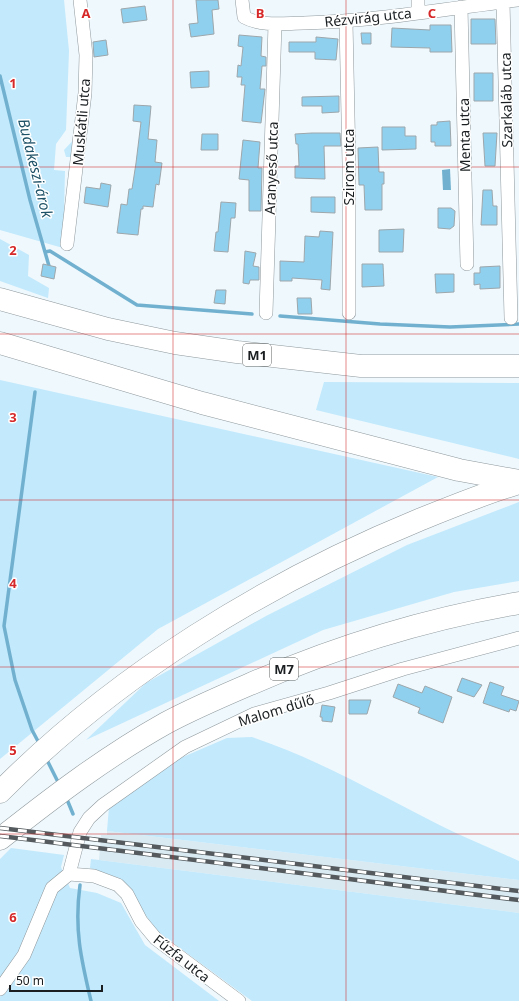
<svg xmlns="http://www.w3.org/2000/svg" width="519" height="1001" viewBox="0 0 519 1001" font-family="'Noto Sans',sans-serif">
<rect width="100%" height="100%" fill="#eef8fd"/>
<!-- built -->
<path fill="#d9eaf2" d="M107 831 519 880V913L99 860 101 835H107Z"/>
<!-- green -->
<path fill="#c2e9fc" d="M0 0H64L69 51 66 130 56 144 54 170 65 171 63 248 0 230Z
M78 135 73 157H66L64 150Z
M0 239 29 255 28 276 49 288 48 298 0 281Z
M0 380 438 477 158 629 0 759Z
M324 382 519 383V459L316 410Z
M519 502V581L454 592 323 630 86 740 146 683 266 616 407 545Z
M252 737C324 761 389 801 458 834 478 843 499 852 519 861V880L107 831 109 807 162 766 227 738Z
M11 848 64 855 61 867 70 888 97 893 121 903 145 945 219 1001H0V859Z
M91 859 519 913V1001H252L157 931 119 878 90 868Z"/>
<!-- water -->
<path fill="#71b1cf" d="M450 169 451 190H443L442 170Z"/>
<g fill="none" stroke-linecap="round" stroke-linejoin="round">
<!-- stream -->
<path stroke="#71b1cf" stroke-width="3.5" d="M0 76 30 200 49 266
M45 252 50 251 137 305 252 314
M280 316 380 324 450 327 519 324
M35 392 4 626 15 680 32 730 40 745
M46 758 59 784
M66 797 73 814
M80 885C74 929 81 959 91 1001"/>
</g>
<!-- building -->
<path fill="#8fd0ef" stroke="#9da7ab" d="M196 0H218L219 9 212 10 214 34 191 37 189 24 198 23Z
M145 6 147 20 123 23 121 9Z
M471 19H495L496 44H471Z
M430 25H451L452 52H430V48L391 47 392 28 430 30Z
M361 33H371V44H362Z
M239 35 262 37 261 56 266 57V66H262L260 89H265L261 123 242 121 245 85H241L242 77H237L238 65 241 66 243 47 238 46Z
M316 37 338 39 336 60 315 59V52H289V42H316Z
M106 40 108 55 94 57 93 42Z
M209 71V87L191 88 190 72Z
M474 73H493V101H474Z
M339 96V112L322 113V106H302V97Z
M134 105 151 106 148 139 157 140 155 162 162 163 159 185 156 184 153 207 143 206V209H141L138 235 117 233 121 204 127 205 129 189H132L136 163 141 122 133 121Z
M450 121 451 146H435V142H431V125H437V122Z
M382 127H405V136H416V149L382 150Z
M312 133H340L341 146H324L325 179 295 178V166H299L298 144H296L295 134Z
M483 133H497L495 166H485Z
M202 134H218V150H201Z
M243 140 260 142 258 168H262L261 211H249V180L239 179Z
M378 147 379 172H384V184H382V210H365L364 185H359L358 148Z
M101 183 111 185 108 207 84 203 86 187 100 189Z
M483 190H492L493 206H497V225H481Z
M311 197H335V213L311 212Z
M221 202 236 203 235 218H231L228 252 214 251 216 232H218Z
M438 208H451L455 211 454 226 450 229 438 228Z
M404 229 403 252H379V230Z
M320 231 333 232 330 290 321 289 322 280 292 278V281H280V261L304 262 305 236 319 237Z
M245 251 256 253 253 266 259 267V280H250L249 284 243 283Z
M43 264 56 267 54 279 41 276Z
M362 264H383L384 286 362 287Z
M500 266V288L480 289V284L474 285V273H480V267Z
M435 274H454V292L436 293Z
M216 290H226L225 304 214 303Z
M297 298H311L312 314H298Z
M462 678 482 685 474 697 457 691Z
M490 682 504 687 501 695 519 701 516 711 510 709 509 712 483 703Z
M398 684 422 693 425 686 452 697 443 723 418 713 420 708 393 697Z
M349 700H371L367 714H349Z
M322 705 335 707 332 722 322 721V717H320Z"/>
<g fill="none" stroke-linecap="round" stroke-linejoin="round">
<defs>
<path id="minor" d="M242 0 244 17C262 27 285 23 304 23 375 21 446 9 517 0
M503 2 511 318
M461 7 467 264
M418 12V0
M346 22 349 163V313
M67 244 85 93 86 55 80 0
M266 313 275 24
M69 874 80 832 89 818 103 805 185 747 254 714 329 693 403 669 519 638
M0 989 24 955 52 888 69 874 94 876 118 885 127 894 141 921 156 939 239 1001"/>
<path id="motorway" d="M0 299 108 329 175 343 237 352 361 366H519
M0 343 202 403 459 470 519 481
M0 792C116 675 267 582 419 520 451 507 485 493 519 483
M0 839C53 797 107 756 166 723 192 709 220 697 248 685 335 647 425 619 519 603"/>
</defs>
<!-- minor casing -->
<use href="#minor" stroke="#8f989c" stroke-width="14"/>
<!-- motorway casing -->
<use href="#motorway" stroke="#8f989c" stroke-width="23"/>
<!-- minor -->
<use href="#minor" stroke="#fff" stroke-width="13"/>
<!-- motorway -->
<use href="#motorway" stroke="#fff" stroke-width="22"/>
<defs>
<path id="rail" d="M0 828 519 891
M0 836 519 900"/>
</defs>
<!-- rail casing -->
<use href="#rail" stroke="#545a5d" stroke-width="4.5"/>
<!-- rail -->
<use href="#rail" stroke="#fff" stroke-width="3" stroke-dasharray="9" stroke-linecap="butt"/>
</g>
<!-- grid -->
<path fill="none" stroke="#d62828" stroke-width="1" stroke-opacity="0.55" d="M173 0V1001M346 0V1001M0 167H519M0 334H519M0 500H519M0 667H519M0 834H519"/>
<g text-anchor="middle" dominant-baseline="central" stroke-width="3" stroke-linejoin="round" paint-order="stroke">
<!-- shield labels -->
<g fill="#fff" stroke="#5f6263" stroke-width="1">
<rect x="243" y="344" width="28" height="22" rx="3"/>
<rect x="270" y="658" width="28" height="22" rx="3"/>
</g>
<g font-size="13" font-weight="bold" fill="#1a1e20">
<text x="257" y="355">M1</text>
<text x="284" y="669">M7</text>
</g>
<!-- street labels -->
<g font-size="14" fill="#1a1e20" stroke="#fff">
<text transform="translate(368 17) rotate(-6)">Rézvirág utca</text>
<text transform="translate(506 100) rotate(-91)">Szarkaláb utca</text>
<text transform="translate(81 122) rotate(-85)">Muskátli utca</text>
<text transform="translate(464 135) rotate(-91)">Menta utca</text>
<text transform="translate(348 167) rotate(-90)">Szirom utca</text>
<text transform="translate(271 168) rotate(-88)">Aranyeső utca</text>
<text transform="translate(276 710) rotate(-17)">Malom dűlő</text>
<text transform="translate(182 958) rotate(38)">Fűzfa utca</text>
</g>
<!-- water labels -->
<g font-size="15" font-style="italic" fill="#1d5167" stroke="#fff">
<text transform="translate(36 168) rotate(76)">Budakeszi-árok</text>
</g>
</g>
<g font-size="13" text-anchor="middle" font-weight="bold" fill="#d62828" stroke="#fff" stroke-width="3" stroke-linejoin="round" paint-order="stroke">
<text x="86" y="18">A</text>
<text x="260" y="18">B</text>
<text x="432" y="18">C</text>
<text x="13" y="88">1</text>
<text x="13" y="255">2</text>
<text x="13" y="422">3</text>
<text x="13" y="588">4</text>
<text x="13" y="755">5</text>
<text x="13" y="922">6</text>
</g>
<!-- scale -->
<path d="M10 985v6h92v-6" fill="none" stroke="#1a1e20" stroke-width="2"/>
<text x="16" y="985" font-size="12" fill="#1a1e20" stroke="#ffffff" stroke-width="3" paint-order="stroke">50 m</text>
</svg>
